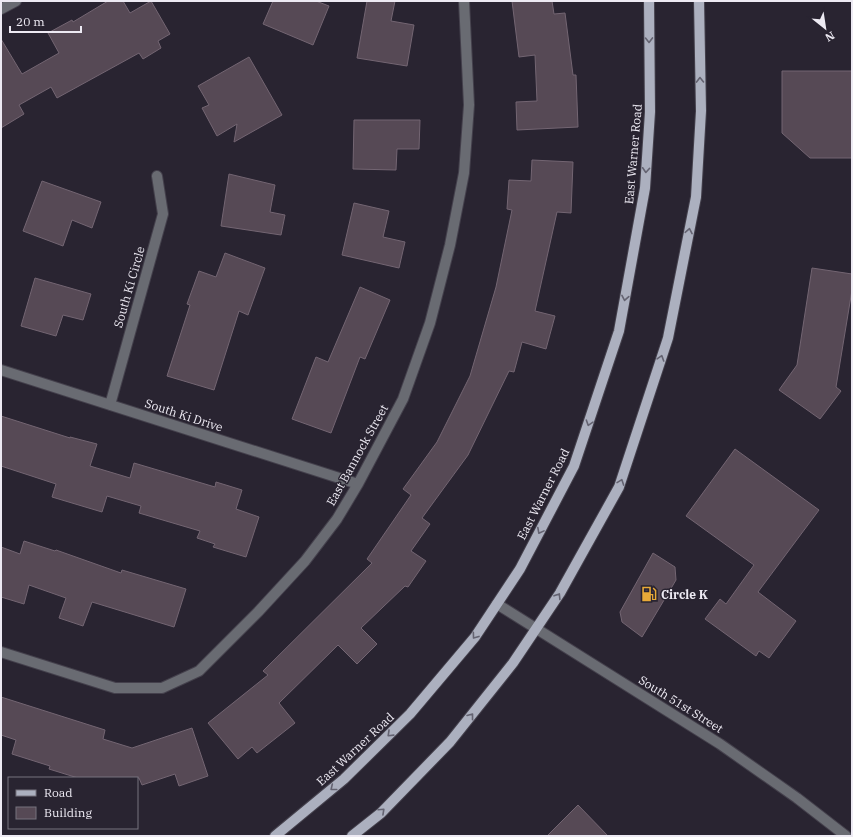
<svg xmlns="http://www.w3.org/2000/svg" width="853" height="837" viewBox="0 0 853 837" font-family="'IBM Plex Serif',serif">
<rect width="100%" height="100%" fill="#292431"/>
<!-- building -->
<path fill="#564955" stroke="#736572" d="M108 1H123L130 13 151 1 170 34 158 41 161 48 143 59 139 53 57 98 51 87 19 105 24 114 1 128V39L22 74 59 53 48 33 72 20 73 22Z
M273 1H316L329 6 313 45 263 24Z
M367 1H395L391 21 414 25 407 66 357 58Z
M512 1H552L554 14 565 13 573 75H576L578 127 517 130 516 102 537 101 535 55 519 57Z
M249 57 282 115 234 142 237 124 217 136 202 108 209 105 198 86Z
M782 71H852V158H810L782 133Z
M354 120H420L419 149H397L396 170 353 169Z
M532 160 573 162 571 213 557 212 535 311 555 316 546 349 522 342 514 372 509 371 468 455 422 518 430 524 411 551 426 561 408 587 405 586 361 628 377 644 357 664 338 645 279 703 295 723 257 753 252 747 238 759 208 723 268 675 263 671 372 563 367 559 411 495 403 489 437 442 470 376 496 287 512 210 507 209 509 180 531 181Z
M229 174 275 185 270 212 285 215 281 235 221 226Z
M42 181 101 202 92 228 72 220 63 246 23 231Z
M354 203 389 211 383 237 405 242 399 268 342 255Z
M225 253 265 268 248 315 239 311 214 390 167 376 190 305 187 304 199 271 216 277Z
M812 268 852 274V290L836 387 841 391 820 419 779 390 797 365Z
M35 278 91 294 83 320 63 315 56 336 21 326Z
M360 287 390 300 365 359 360 357 331 433 292 419 316 357 328 362Z
M1 416 70 438V437L97 444 90 466 130 478 134 463 215 487 216 482 242 490 236 509 259 517 246 557 213 547 215 544 197 538 200 531 139 513 141 506 107 496 102 512 52 497 56 484 1 466Z
M735 449 819 510 758 592 796 621 769 658 759 651 756 656 705 619 720 599 726 604 754 565 686 516Z
M24 541 55 551 56 550 121 573 122 570 186 589 174 627 92 602 83 626 59 618 66 598 29 585 24 604 1 597V547L20 554Z
M653 553 675 567 676 580 642 637 622 622 620 612Z
M1 697 105 730 103 739 132 748 192 728 208 776 179 786 175 774 142 785 139 778H78L49 769 50 766 12 754 16 740 1 735Z
M578 805 608 836H547Z"/>
<g fill="none" stroke-linecap="round" stroke-linejoin="round">
<defs>
<path id="minor" d="M1 9 16 1
M1 370 358 484
M110 405 163 214 157 176
M497 604 720 744 797 798 846 836
M1 652 115 688H162L199 671 258 612 305 561 337 519 358 484 403 399 430 323 450 245 464 173 469 105 464 1"/>
<path id="major" d="M275 836 344 779 410 714 475 637 520 569 574 466 619 331 645 188 650 112 649 1
M352 836 381 813 450 742 513 663 560 593 619 487 668 338 696 197 701 111 699 1"/>
</defs>
<!-- minor casing -->
<use href="#minor" stroke="#44404c" stroke-width="12"/>
<!-- major casing -->
<use href="#major" stroke="#44404c" stroke-width="12"/>
<!-- minor -->
<use href="#minor" stroke="#696b72" stroke-width="10"/>
<!-- major -->
<use href="#major" stroke="#acb0bf" stroke-width="10"/>
</g>
<!-- one-way arrows -->
<defs><path id="oneway-chevron" d="M-2-3.5L2.5 0L-2 3.5" fill="none" stroke-width="1.6" stroke-linecap="round" stroke-linejoin="round"/></defs>
<g stroke="#646371">
<use href="#oneway-chevron" transform="translate(649 40) rotate(89)"/>
<use href="#oneway-chevron" transform="translate(700 80) rotate(-91)"/>
<use href="#oneway-chevron" transform="translate(646 170) rotate(94)"/>
<use href="#oneway-chevron" transform="translate(689 231) rotate(-79)"/>
<use href="#oneway-chevron" transform="translate(625 298) rotate(100)"/>
<use href="#oneway-chevron" transform="translate(661 358) rotate(-72)"/>
<use href="#oneway-chevron" transform="translate(589 423) rotate(108)"/>
<use href="#oneway-chevron" transform="translate(621 482) rotate(-70)"/>
<use href="#oneway-chevron" transform="translate(540 531) rotate(118)"/>
<use href="#oneway-chevron" transform="translate(558 596) rotate(-58)"/>
<use href="#oneway-chevron" transform="translate(475 636) rotate(126)"/>
<use href="#oneway-chevron" transform="translate(471 716) rotate(-52)"/>
<use href="#oneway-chevron" transform="translate(390 734) rotate(136)"/>
<use href="#oneway-chevron" transform="translate(333 788) rotate(141)"/>
<use href="#oneway-chevron" transform="translate(382 811) rotate(-43)"/>
</g>
<!-- icons -->
<defs>
<symbol id="fuel-bare" viewBox="-9 -9 18 18"><path d="M-5.5-6h7V0h2V4h1.3V-2.5L3-4.5l.8-.8L6-3V5H2.5V1h-1V6h-7ZM-4.2-4.7v3.2H.2V-4.7Z" fill="#e9aa38" stroke="#292431" stroke-width="2.5" paint-order="stroke"/></symbol>
</defs>
<g fill-rule="evenodd">
<use href="#fuel-bare" x="638" y="583" width="22" height="22"/>
</g>
<g text-anchor="middle" dominant-baseline="central" stroke-width="3" stroke-linejoin="round" paint-order="stroke">
<!-- street labels -->
<g font-size="12" fill="#edeaf3" stroke="#292431">
<text transform="translate(633 154) rotate(-85)">East Warner Road</text>
<text transform="translate(129 287) rotate(-74)">South Ki Circle</text>
<text transform="translate(184 415) rotate(18)">South Ki Drive</text>
<text transform="translate(357 455) rotate(-61)">East Bannock Street</text>
<text transform="translate(543 494) rotate(-63)">East Warner Road</text>
<text transform="translate(681 704) rotate(32)">South 51st Street</text>
<text transform="translate(355 749) rotate(-43)">East Warner Road</text>
</g>
<!-- poi labels -->
<g font-size="12" font-weight="bold" fill="#edeaf3" stroke="#292431" text-anchor="start">
<text x="661" y="594">Circle K</text>
</g>
</g>
<!-- border -->
<rect width="853" height="837" fill="none" stroke="#edeaf3" stroke-width="4"/>
<!-- legend -->
<rect x="8" y="777" width="130" height="52" fill="#292431" stroke="#77737f"/>
<rect x="16" y="790" width="20" height="6" fill="#acb0bf" stroke="#77737f"/>
<text x="44" y="797" font-size="12" fill="#edeaf3">Road</text>
<rect x="16" y="807" width="20" height="12" fill="#564955" stroke="#77737f"/>
<text x="44" y="817" font-size="12" fill="#edeaf3">Building</text>
<!-- north arrow -->
<g transform="translate(825 28) rotate(150)" stroke="#292431" stroke-width="3" paint-order="stroke">
<path d="M0-3L7 15L0 10L-7 15Z" fill="#edeaf3"/>
<text y="-6" font-size="11" font-weight="bold" text-anchor="middle" fill="#edeaf3">N</text>
</g>
<!-- scale -->
<path d="M10 26v6h71v-6" fill="none" stroke="#edeaf3" stroke-width="2"/>
<text x="16" y="26" font-size="12" fill="#edeaf3" stroke="#292431" stroke-width="3" paint-order="stroke">20 m</text>
</svg>
